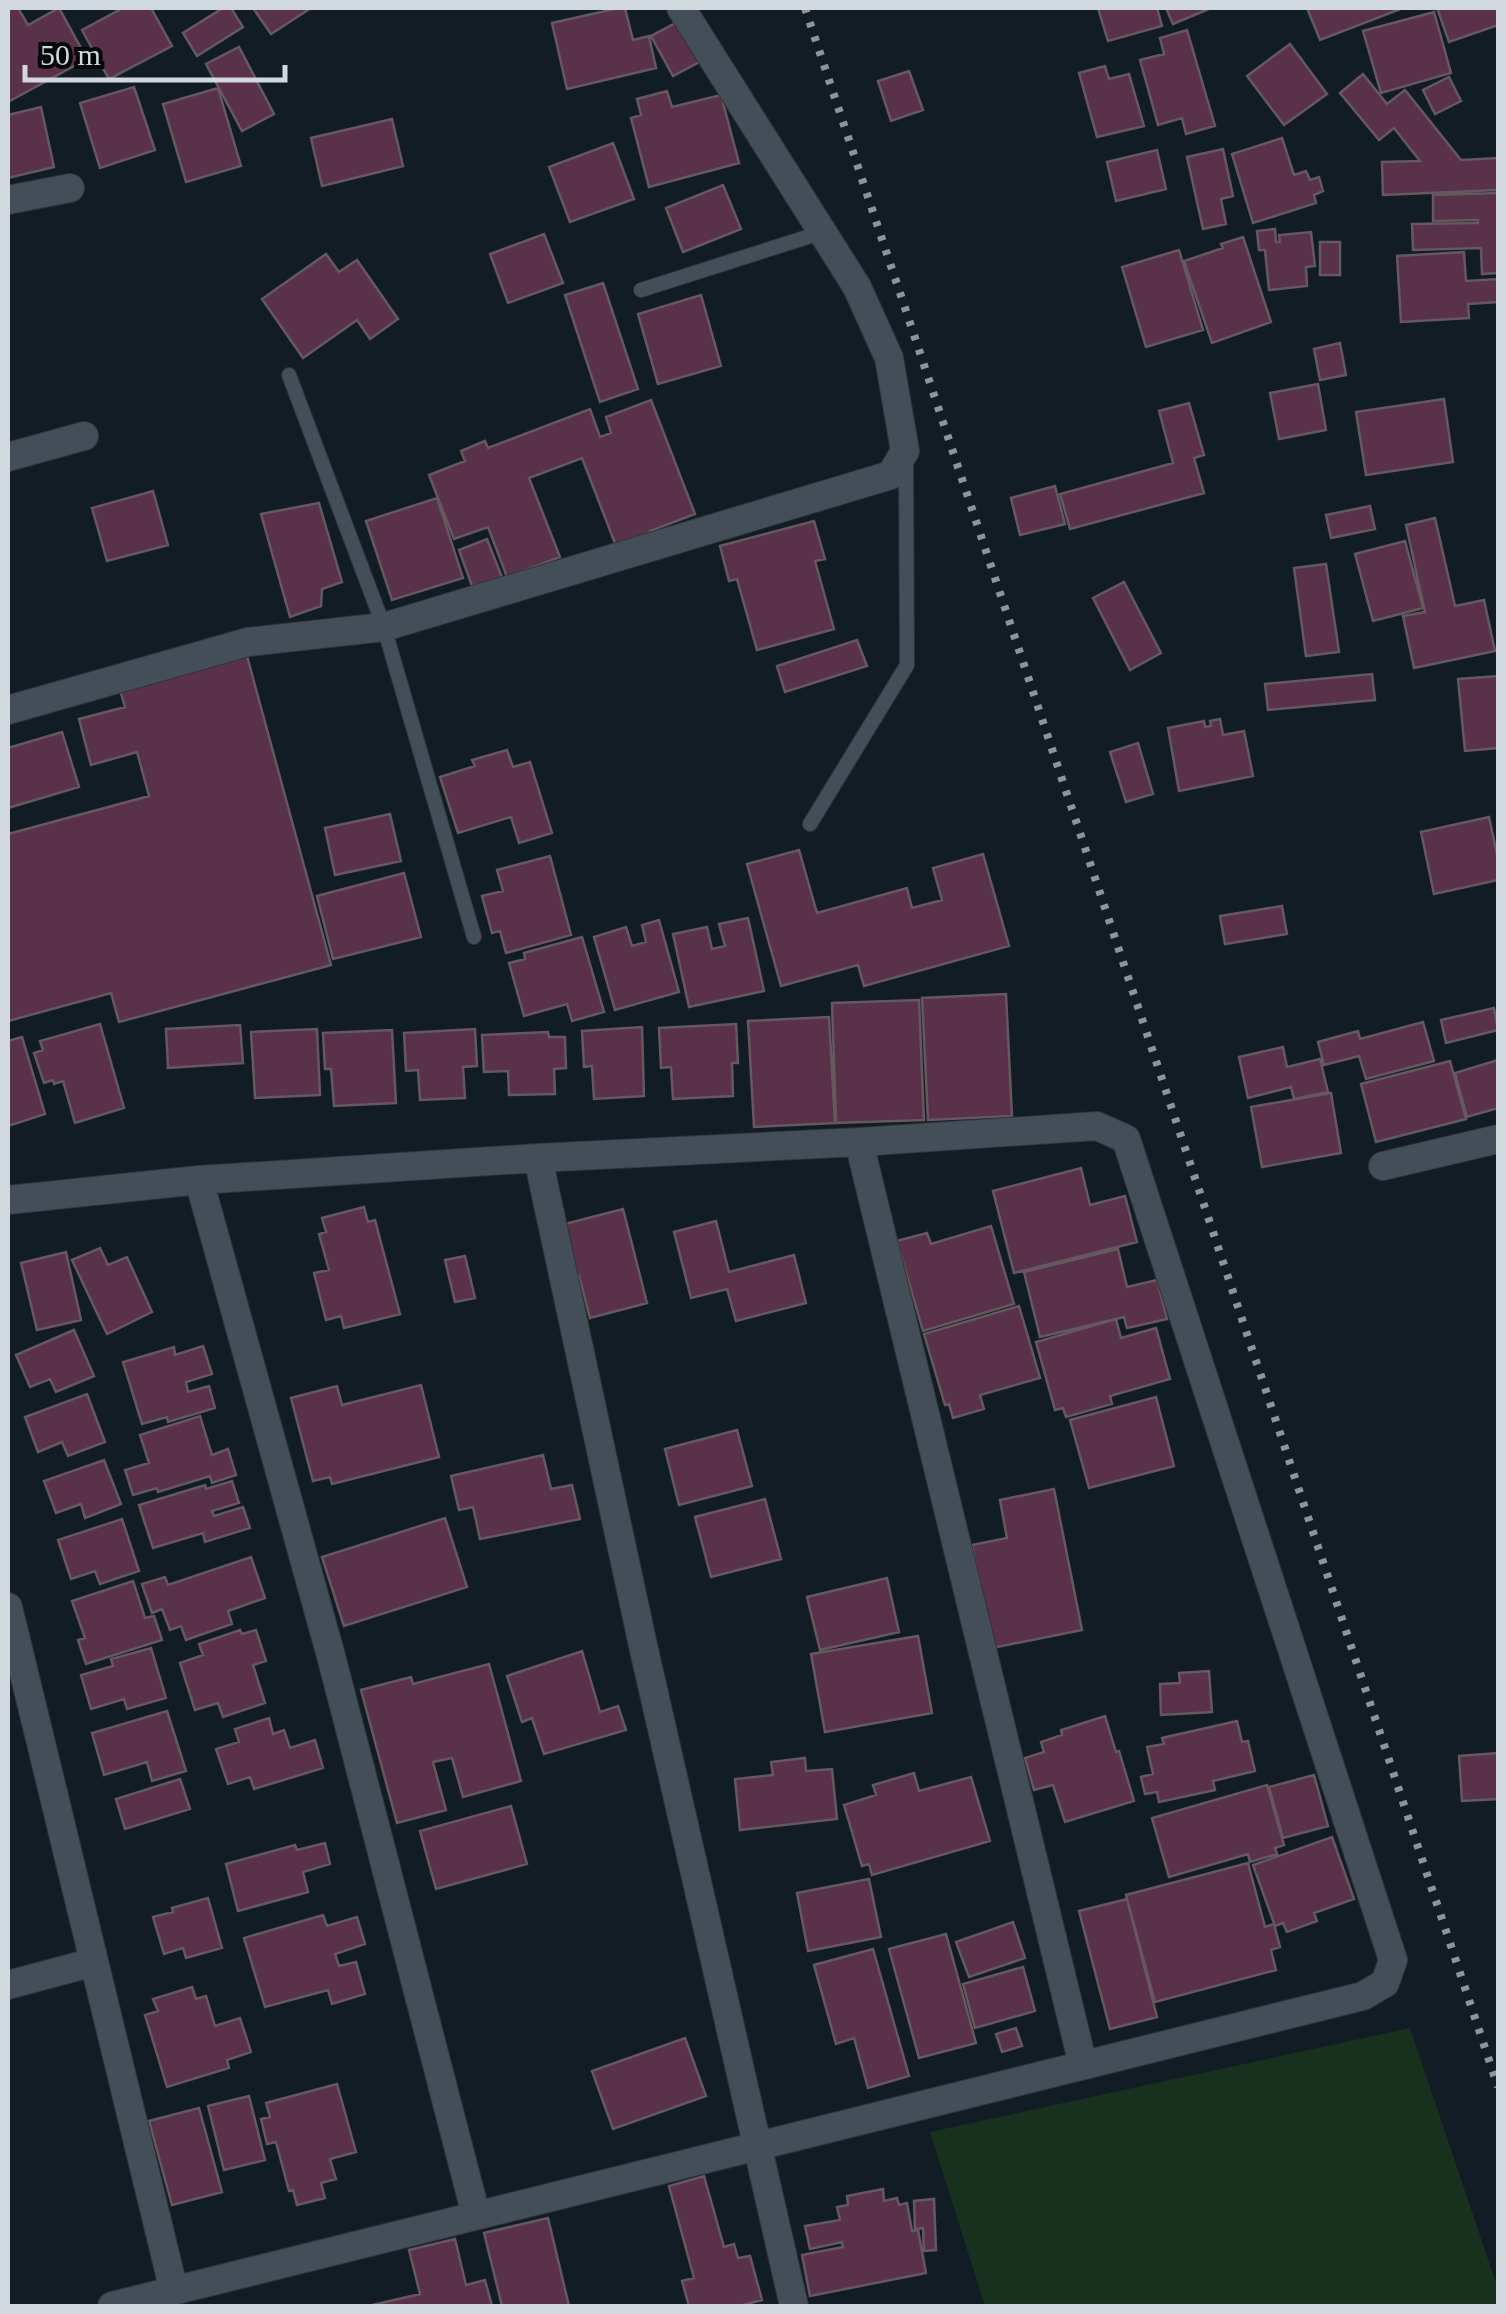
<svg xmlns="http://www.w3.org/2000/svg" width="1506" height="2314" viewBox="0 0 1506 2314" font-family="'Times New Roman',serif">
<rect width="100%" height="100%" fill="#121c24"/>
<!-- green -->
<path fill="#18311e" d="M1410 2028 1498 2289V2306H985L930 2132Z"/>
<!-- building -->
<path fill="#593149" stroke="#65585f" stroke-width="2.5" d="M8 8H18L28 25 59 8 87 59 8 102Z
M123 8H151L172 46 109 79 82 30Z
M223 8H231L243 27 197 56 183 33Z
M253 8H311L271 34Z
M619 8H625L633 40 649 36 656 68 567 89 552 23Z
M1098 8H1157L1162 26 1108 41Z
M1166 8H1211L1173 24Z
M1307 8H1403L1320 40Z
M1437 8H1498V25L1449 42Z
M1434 12 1451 73 1381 93 1363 31Z
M683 19 705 59 673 76 651 36Z
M1187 30 1215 126 1186 134 1182 118 1158 125 1140 60 1164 54 1160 38Z
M1290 44 1327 94 1284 125 1247 76Z
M239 47 274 114 242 131 206 64Z
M1105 66 1109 79 1129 74 1144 126 1097 137 1079 73Z
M909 71 923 110 891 121 878 81Z
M1363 74 1387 104 1405 90 1461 160 1498 158V190L1383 195 1382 162 1420 161 1394 128 1379 140 1340 93Z
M1449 77 1461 101 1435 114 1423 90Z
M134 87 155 150 100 168 80 103Z
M218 88 241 166 186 182 163 104Z
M667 91 672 107 721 95 739 163 649 187 631 118 641 115 637 99Z
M41 107 54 167 8 178V115Z
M392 119 403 166 322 186 311 138Z
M1282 138 1294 175 1306 171 1310 180 1319 177 1323 191 1314 195 1316 203 1253 223 1232 154Z
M613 143 634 199 570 222 549 167Z
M1223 149 1233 196 1221 199 1226 224 1203 229 1187 157Z
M1157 150 1166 189 1116 201 1107 162Z
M723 185 741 229 683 252 666 208Z
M1498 193V273L1482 274 1481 248 1413 250 1412 224 1478 223V220L1433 221V195Z
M1275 229 1276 242H1280L1279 235 1311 232 1315 266 1306 267 1307 286 1269 290 1265 250H1259L1257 231Z
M544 234 563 283 508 303 490 254Z
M1243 237 1271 322 1212 343 1184 261 1223 248 1221 244Z
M1320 242H1340V275H1320Z
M1179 250 1203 330 1146 347 1122 267Z
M1464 252 1466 281 1498 279V302L1468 304 1469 318 1401 322 1397 256Z
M326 254 339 272 357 260 398 319 370 339 357 320 303 358 262 299Z
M603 283 638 389 600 402 565 295Z
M701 295 721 366 658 384 638 314Z
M1340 343 1346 375 1320 380 1314 349Z
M1318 384 1326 430 1279 439 1270 393Z
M1444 399 1453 462 1366 475 1356 412Z
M651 400 695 514 650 531 653 537 618 551 582 458 529 478 560 557 507 577 488 527 454 539 429 475 465 461 461 451 485 441 488 448 590 409 600 437 611 433 606 417Z
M1189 403 1204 455 1194 458 1204 493 1070 529 1060 494 1173 463 1159 411Z
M1055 486 1065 524 1020 535 1011 498Z
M153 491 168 545 107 561 92 508Z
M437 498 463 578 392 600 366 521Z
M319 503 342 582 322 589 321 606 290 617 261 514Z
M1370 506 1375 529 1331 538 1326 515Z
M1435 518 1455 606 1484 600 1495 651 1414 668 1403 616 1425 612 1406 525Z
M814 521 825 559 815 561 834 629 757 650 737 579 729 581 720 546Z
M487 539 505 585 476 597 459 550Z
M1405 541 1423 608 1373 621 1355 554Z
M1326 564 1339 652 1306 656 1294 568Z
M1124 582 1161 653 1130 670 1093 598Z
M857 640 867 666 785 692 777 666Z
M247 656 331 965 119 1022 111 993 8 1021V834L149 796 137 752 91 765 79 719 125 707 120 690Z
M1372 674 1375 700 1268 710 1265 684Z
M1498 676V748L1465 751 1458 679Z
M1220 719 1223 735 1244 731 1253 776 1179 791 1168 728 1204 721 1205 727 1211 726 1210 721Z
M62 732 79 787 8 808V748Z
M1138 743 1153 794 1126 802 1110 752Z
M507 750 513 767 530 762 552 833 519 843 511 817 458 833 440 777 475 766 472 760Z
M390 814 401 861 335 875 325 828Z
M1489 817 1498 859V880L1434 894 1421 832Z
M799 850 817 913 907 888 912 908 942 900 933 868 983 854 1009 946 864 986 858 965 781 986 747 864Z
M550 856 571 935 506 953 500 931 492 933 482 896 503 891 497 870Z
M404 873 421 937 333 959 317 896Z
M1282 906 1287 934 1225 944 1220 916Z
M748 918 764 991 689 1007 673 934 707 927 712 949 725 946 719 924Z
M659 920 679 992 615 1010 594 937 626 927 632 946 646 942 642 925Z
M582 937 604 1012 572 1021 567 1004 524 1016 509 963 525 959 524 953Z
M1006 994 1012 1116 928 1120 922 998Z
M919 1000 924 1120 836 1123 832 1003Z
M1494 1008 1498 1030 1446 1043 1441 1020Z
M829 1017 835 1123 754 1127 748 1021Z
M1423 1022 1434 1061 1366 1079 1359 1056 1324 1065 1318 1042 1358 1031 1360 1039Z
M100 1024 124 1108 75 1123 63 1081 54 1084 53 1080 44 1083 34 1053 43 1050 40 1041Z
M736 1024 738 1063H732L733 1096 673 1099 671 1067 661 1068 659 1028Z
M240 1025 243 1063 168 1068 166 1029Z
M642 1027 644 1096 594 1099 592 1066 584 1067 582 1031Z
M317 1029 320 1095 255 1098 251 1032Z
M475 1029 477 1066 463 1067 465 1098 420 1100 418 1070 406 1071 404 1033Z
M392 1030 396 1103 334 1106 331 1069H325L323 1033Z
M548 1032 549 1037H565L566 1068 554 1069 555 1094 509 1095 508 1071 484 1072 482 1035Z
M22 1037 45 1114 8 1126V1041Z
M1283 1047 1287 1067 1320 1059 1328 1092 1294 1099 1291 1087 1248 1098 1239 1057Z
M1498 1060V1108L1467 1117 1455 1073Z
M1450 1061 1466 1119 1376 1142 1361 1084Z
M1331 1093 1341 1153 1262 1167 1251 1107Z
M1081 1168 1090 1205 1125 1196 1137 1242 1014 1273 993 1191Z
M364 1207 368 1222 375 1220 400 1314 344 1328 341 1316 326 1320 314 1273 329 1270 319 1234 326 1232 322 1218Z
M623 1209 647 1303 590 1318 579 1276 570 1278 565 1224Z
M716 1221 729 1272 794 1255 806 1303 736 1321 727 1289 691 1298 674 1232Z
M991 1226 1014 1304 923 1331 897 1241 927 1233 931 1244Z
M100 1248 108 1265 127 1257 152 1312 107 1334 72 1260Z
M1118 1249 1127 1287 1157 1280 1167 1319 1127 1328 1124 1317 1040 1337 1024 1272Z
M66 1252 81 1320 37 1330 21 1263Z
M465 1256 475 1298 455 1302 445 1260Z
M1019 1306 1040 1378 980 1395 984 1409 953 1418 949 1404 945 1405 924 1334Z
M1116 1319 1121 1338 1156 1328 1170 1379 1110 1396 1112 1404 1066 1417 1063 1408 1055 1410 1036 1342Z
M74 1330 94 1376 56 1392 50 1379 30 1387 16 1355Z
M203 1346 212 1374 186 1382 188 1392 209 1386 215 1408 168 1422 167 1417 142 1424 123 1362 174 1347 175 1355Z
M421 1385 439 1457 332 1484 330 1477 313 1481 291 1398 337 1386 342 1405Z
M87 1394 105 1442 68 1456 62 1442 38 1452 25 1417Z
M1156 1397 1174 1466 1089 1488 1070 1420Z
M200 1416 212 1455 228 1449 236 1475 212 1483 210 1476 158 1492 157 1488 133 1495 125 1470 149 1463 140 1435Z
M737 1430 752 1486 679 1505 665 1449Z
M543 1455 551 1489 572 1485 580 1519 480 1539 473 1507 459 1510 451 1476Z
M104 1460 121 1504 85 1518 81 1504 56 1513 44 1481Z
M232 1481 239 1503 212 1511 214 1516 243 1507 250 1528 205 1542 203 1533 153 1548 139 1505 205 1485 206 1489Z
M1054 1489 1082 1630 992 1648 972 1545 1007 1538 1000 1500Z
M765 1499 781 1559 711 1577 695 1517Z
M445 1518 467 1587 344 1626 322 1557Z
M122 1519 139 1571 100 1584 95 1571 71 1579 58 1540Z
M251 1557 265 1598 228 1611 232 1624 186 1640 181 1626 170 1630 162 1609 152 1613 142 1584 165 1577 168 1585Z
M887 1578 899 1632 820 1650 807 1597Z
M133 1581 145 1618 154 1616 162 1640 86 1664 78 1640 85 1638 72 1601Z
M240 1630 242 1634 256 1630 266 1661 253 1665 265 1703 223 1717 218 1703 195 1710 180 1663 203 1655 199 1644Z
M918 1636 932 1713 825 1732 811 1654Z
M151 1648 166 1698 127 1709 124 1699 91 1709 81 1675 113 1666 111 1659Z
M582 1651 600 1712 618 1706 626 1730 544 1754 532 1718 522 1722 507 1676Z
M489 1664 521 1781 463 1797 452 1758 433 1762 446 1810 397 1823 361 1690 411 1677 413 1684Z
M1209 1671 1212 1712 1161 1715 1160 1684 1180 1683 1179 1673Z
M167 1711 186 1771 152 1781 147 1762 104 1775 92 1733Z
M1105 1716 1116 1752 1119 1751 1134 1801 1065 1822 1053 1785 1034 1790 1025 1758 1044 1752 1041 1742 1062 1735 1061 1730Z
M269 1718 273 1734 284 1730 290 1748 315 1740 323 1768 254 1789 250 1777 228 1784 216 1749 239 1742 235 1729Z
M1237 1721 1242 1742 1248 1741 1255 1771 1213 1781 1215 1790 1159 1802 1157 1792 1145 1794 1141 1777 1153 1774 1147 1747 1164 1744 1162 1738Z
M1498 1753V1799L1462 1801 1459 1756Z
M805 1758 806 1771 832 1769 837 1819 740 1830 735 1779 773 1775 771 1762Z
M914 1773 919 1791 971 1777 990 1841 872 1875 869 1864 862 1866 844 1805 876 1795 873 1785Z
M1314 1775 1328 1826 1283 1838 1269 1787Z
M180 1779 190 1809 125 1829 116 1799Z
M1267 1785 1284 1845 1275 1848 1277 1854 1250 1862 1248 1854 1169 1877 1152 1818Z
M511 1806 527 1864 436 1889 420 1831Z
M1332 1837 1354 1899 1314 1913 1317 1921 1287 1932 1283 1923 1275 1926 1253 1865Z
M325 1843 330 1864 303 1872 308 1892 238 1911 226 1864 295 1845 297 1850Z
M1248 1863 1265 1927 1274 1924 1280 1947 1271 1950 1276 1970 1155 2002 1126 1895Z
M869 1879 881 1937 808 1951 797 1893Z
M208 1898 222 1948 186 1958 183 1948 164 1954 153 1917 173 1912 172 1908Z
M1127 1899 1157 2017 1110 2029 1079 1911Z
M323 1915 327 1926 357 1917 365 1944 335 1954 339 1966 356 1962 365 1994 332 2004 328 1990 265 2007 244 1938Z
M1013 1922 1025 1958 969 1977 956 1942Z
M946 1934 976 2043 919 2058 889 1949Z
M873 1949 909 2076 868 2088 854 2038 836 2044 814 1965Z
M1023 1967 1035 2011 975 2028 963 1984Z
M192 1987 196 1999 206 1996 215 2026 240 2018 251 2052 227 2060 229 2068 167 2087 145 2015 158 2011 153 1999Z
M1016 2028 1022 2046 1002 2052 996 2034Z
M685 2038 706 2096 613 2129 592 2071Z
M337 2084 356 2152 330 2159 336 2179 321 2183 325 2198 297 2205 293 2190 289 2191 276 2142 267 2144 261 2119 270 2117 266 2103Z
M249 2096 265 2160 224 2170 208 2106Z
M199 2108 222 2192 172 2205 149 2121Z
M704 2176 724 2247 734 2244 738 2258 750 2256 762 2300 739 2306H689L682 2281 694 2278 669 2186Z
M883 2189 884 2201 897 2198 899 2205 907 2203 912 2231 918 2230 926 2273 810 2296 802 2255 843 2247 842 2242 810 2249 805 2226 840 2220 837 2207 848 2205 847 2196Z
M934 2199 936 2250 924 2251 923 2228 915 2229 914 2201Z
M548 2218 569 2306H502L484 2233Z
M455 2239 466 2285 485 2280 492 2306H368L420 2294 409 2250Z"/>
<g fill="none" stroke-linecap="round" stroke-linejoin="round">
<defs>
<path id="service" d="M641 290 823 232
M289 375 384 627 474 937
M810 824 907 665 906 462"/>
<path id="minor" d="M8 200 70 188
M8 457 84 436
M8 710 248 642 384 627 891 475 905 451 889 358 857 287 681 8
M859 1142 1083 2065
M538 1158 644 1650 794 2306
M1383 1166 1498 1139
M199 1180 331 1656 476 2215
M8 1200 199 1180 538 1158 859 1142 1097 1126 1126 1139 1393 1960 1385 1983 1363 1996 112 2306
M8 1607 174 2291
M8 1985 94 1962"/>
</defs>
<!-- service casing -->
<use href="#service" stroke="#30343b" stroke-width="16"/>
<!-- minor casing -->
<use href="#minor" stroke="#30343b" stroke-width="30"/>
<!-- service -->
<use href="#service" stroke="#434e58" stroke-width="14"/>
<!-- minor -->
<use href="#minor" stroke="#434e58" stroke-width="28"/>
<!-- rail -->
<path stroke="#8d959c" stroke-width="8" stroke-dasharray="5 10" stroke-linecap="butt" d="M805 8 1498 2087"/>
</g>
<!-- border -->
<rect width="1506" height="2314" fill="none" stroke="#d2d9de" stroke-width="20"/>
<!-- scale -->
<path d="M25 65v15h260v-15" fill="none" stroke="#d2d9de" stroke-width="5"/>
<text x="40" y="65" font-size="30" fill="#d2d9de" stroke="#040609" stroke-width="8" paint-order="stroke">50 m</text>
</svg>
